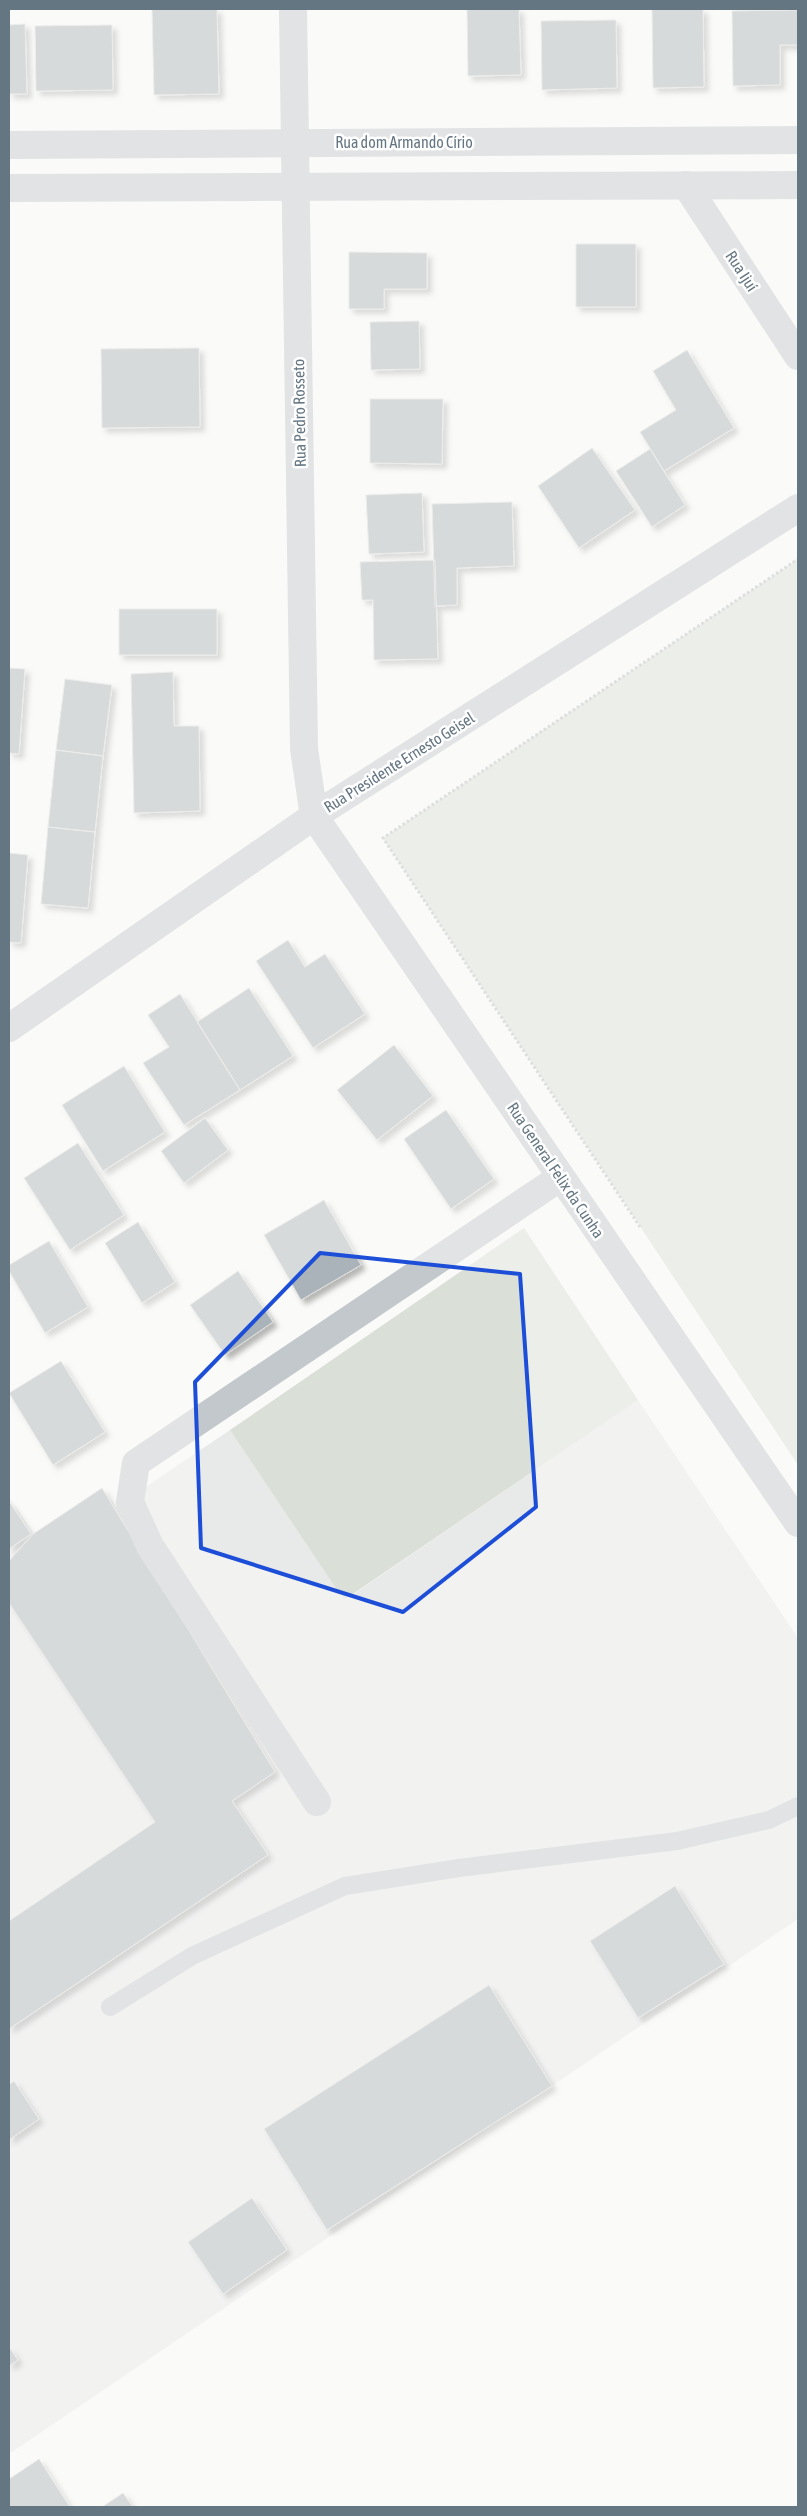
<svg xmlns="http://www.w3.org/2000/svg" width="807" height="2516" viewBox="0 0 807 2516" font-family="'Asap Condensed',sans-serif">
<defs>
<filter id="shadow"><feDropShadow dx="4.5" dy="4.5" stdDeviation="2.5" flood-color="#0004"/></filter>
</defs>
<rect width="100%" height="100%" fill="#fafaf8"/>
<!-- built -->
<path fill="#e8e9e9" d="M638 1400 798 1638V1919L9 2454V1497L34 1534 102 1488 116 1507 230 1430 345 1600Z"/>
<!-- green -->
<path fill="#dadfd7" d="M798 559V1465L383 838Z
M524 1228 638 1400 344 1600 230 1430Z"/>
<!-- building -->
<path fill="#aab3b9" stroke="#dcdcda" filter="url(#shadow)" d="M152 9H217L219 94 154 95Z
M467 9H519L521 75 468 76Z
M652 9H703L704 87 653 88Z
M798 10V45H780V85L733 86 732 11Z
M616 20 617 88 542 90 541 21Z
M25 24 27 94H9V25Z
M112 25 113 90 36 91 35 26Z
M576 244H636V307H576Z
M349 252 427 253V289H384V309H349Z
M419 321 420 369 371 370 370 322Z
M199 348 200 427 102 428 101 349Z
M687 350 734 428 664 471 640 432 676 410 653 371Z
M370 399H443L442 464 370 463Z
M592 448 635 510 579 548 538 486Z
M650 449 685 505 652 527 616 471Z
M422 493 424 552 369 554 366 495Z
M512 502 514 566 457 568V605L435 606 432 504Z
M435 560 438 659 374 660 373 600H362L360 562Z
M119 609H217V655H119Z
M9 668 25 669 19 754 9 753Z
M173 672 174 726H199L200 811 134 813 131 674Z
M65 679 112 685 103 756 56 750Z
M56 750 103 756 95 832 48 827Z
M48 827 95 832 88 908 41 904Z
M9 853 28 855 21 943 9 942Z
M288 940 305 967 325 954 365 1014 313 1048 256 961Z
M249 988 293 1056 240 1090 197 1022Z
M180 994 240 1090 184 1125 143 1063 169 1047 148 1015Z
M394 1045 433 1096 377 1140 337 1090Z
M124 1066 165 1132 103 1171 62 1105Z
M446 1110 494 1179 451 1209 404 1139Z
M205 1118 228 1150 184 1183 161 1151Z
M78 1143 124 1215 70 1250 24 1178Z
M324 1200 361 1265 301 1300 264 1235Z
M138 1222 175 1282 142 1303 105 1243Z
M49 1241 88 1307 45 1333 9 1271V1265Z
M238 1271 273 1322 225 1355 190 1305Z
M61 1361 105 1432 53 1465 9 1393Z
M102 1488 275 1772 232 1801 268 1855 9 2029V1921L155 1822 9 1603V1561L33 1534Z
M9 1501 31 1534 9 1549Z
M675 1886 724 1964 638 2018 590 1941Z
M489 1985 552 2086 327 2230 264 2129Z
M14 2081 39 2119 9 2140V2085Z
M252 2198 287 2250 223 2294 188 2242Z
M9 2347 18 2360 9 2366Z
M39 2459 70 2507H9V2479Z
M123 2493 133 2507H102Z"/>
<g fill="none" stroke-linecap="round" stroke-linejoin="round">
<!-- path -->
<path stroke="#bbbfc2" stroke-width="3" stroke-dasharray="2.5 2.5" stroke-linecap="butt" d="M640 1227 383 838 798 559"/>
<!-- service -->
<path stroke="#c3c8cc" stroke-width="18" d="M110 2007 192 1956 345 1886 459 1868 677 1841 769 1820 798 1806"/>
<!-- minor -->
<path stroke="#c3c8cc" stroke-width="28" d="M293 9 304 749 314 816 798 1523
M686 185 798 356
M9 1028 314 816 798 508
M317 1802 150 1546 130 1502 136 1463 561 1177"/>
<!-- tertiary -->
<path stroke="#c3c8cc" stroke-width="28" d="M9 145 798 140
M9 188 798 185"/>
</g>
<!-- marked area -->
<path d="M0 0H807V2516H0ZM320 1253 520 1274 536 1507 403 1612 201 1548 195 1382Z" fill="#fafaf8" fill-opacity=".55" fill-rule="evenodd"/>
<path fill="none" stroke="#1d4ed8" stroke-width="4" stroke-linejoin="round" d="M320 1253 520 1274 536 1507 403 1612 201 1548 195 1382Z"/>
<g text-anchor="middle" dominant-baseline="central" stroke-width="5" stroke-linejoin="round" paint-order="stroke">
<!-- street labels -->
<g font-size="16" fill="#657683" stroke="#fff">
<text x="404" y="142">Rua dom Armando Círio</text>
<text transform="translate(742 271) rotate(57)">Rua Ijuí</text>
<text transform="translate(299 413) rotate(-91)">Rua Pedro Rosseto</text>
<text transform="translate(399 762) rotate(-32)">Rua Presidente Ernesto Geisel</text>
<text transform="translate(556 1170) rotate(56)">Rua General Felix da Cunha</text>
</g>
</g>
<!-- border -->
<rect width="807" height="2516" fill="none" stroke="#657683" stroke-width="20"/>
</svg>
